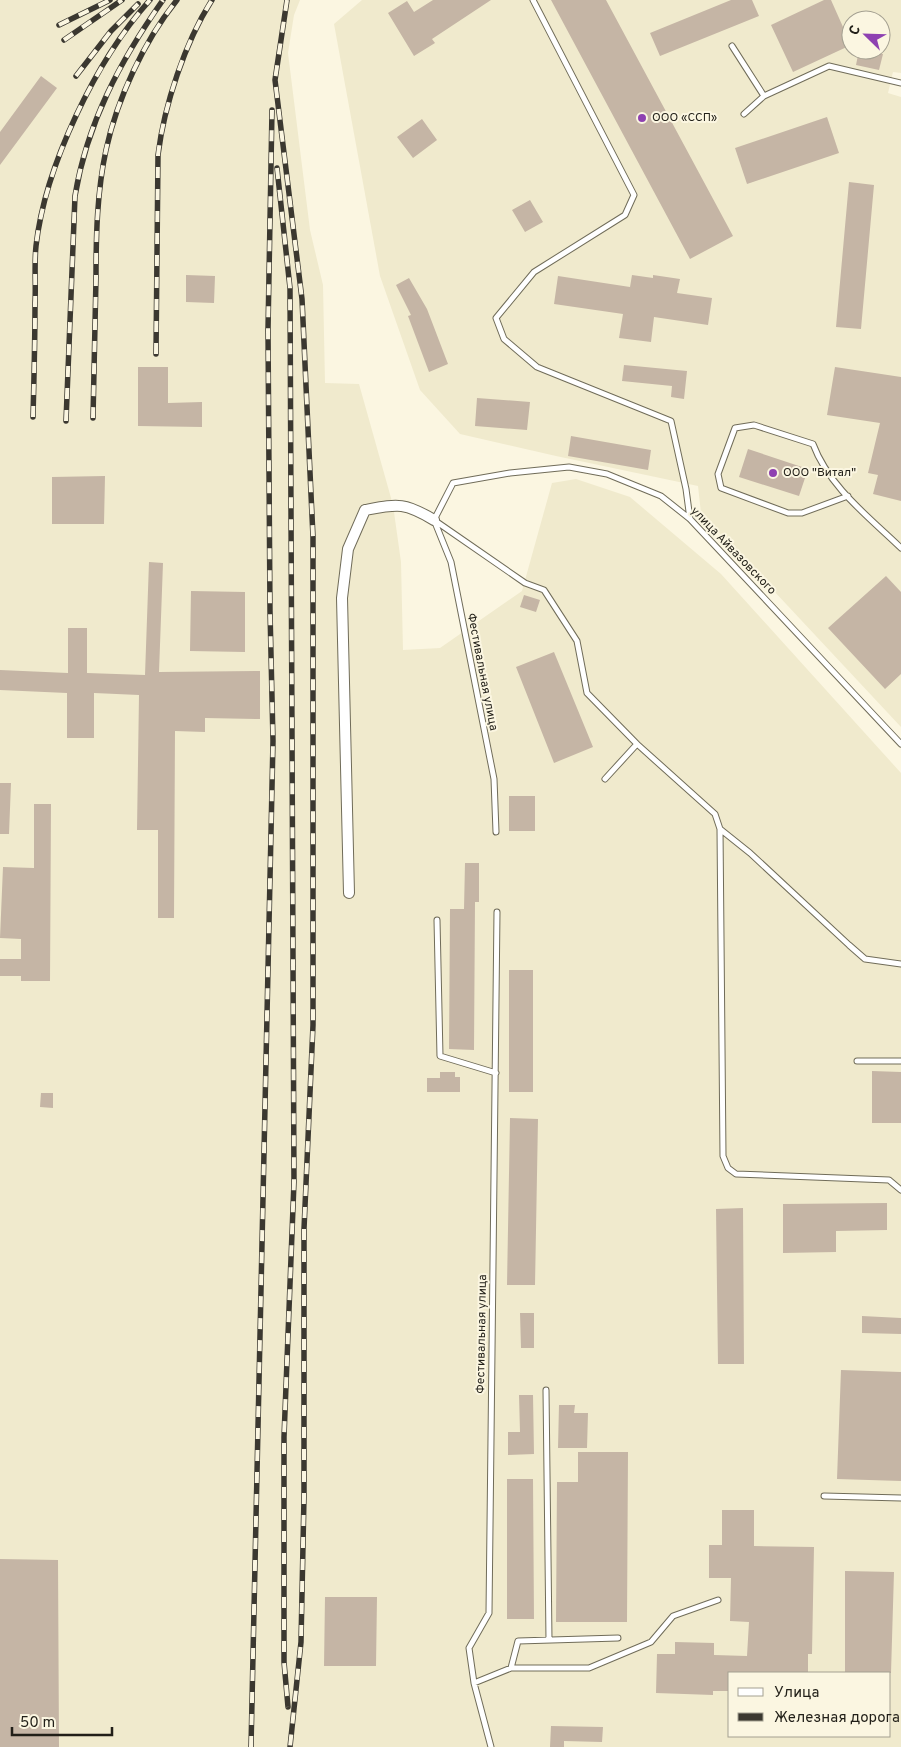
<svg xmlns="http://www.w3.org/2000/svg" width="901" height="1747" viewBox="0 0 901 1747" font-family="Overpass,sans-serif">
<rect width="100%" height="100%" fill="#fbf6e1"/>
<!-- built -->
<path fill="#f0eacd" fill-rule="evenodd" d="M0 0H300L294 15 288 53 310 230 323 285 325 383 359 384 393 505 401 562 403 650 440 648 522 591 552 483 576 479 630 497 721 574 901 773V1747H0ZM730 1673H890V1736H730Z
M362 0H901V73L893 72 888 93 901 97V727L701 513 698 486 556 456 460 434 420 390 380 276 334 24ZM851 20H881V50H851Z"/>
<!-- building -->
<path fill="#c5b5a5" d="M433 0H491L432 39 435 43 414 56 388 13 407 1 414 12Z
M551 0H606L733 236 690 259Z
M731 0H752L759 16 660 56 650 33Z
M824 0H831L851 45 793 72 771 25Z
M859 50 883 54 879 70 856 65Z
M41 76 57 88 0 165V132Z
M827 117 839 153 747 184 735 148Z
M422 119 437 140 413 158 397 137Z
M849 182 874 185 861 329 836 327Z
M530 200 543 222 525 232 512 210Z
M186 275 215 276 214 303 186 302Z
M632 275 653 278V275L680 279 677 293 712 298 708 325 654 317 651 342 619 338 623 314 554 304 558 276 630 287Z
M409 278 427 309 448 364 429 372 408 316 411 315 396 285Z
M624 365 687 371 684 399 671 397 672 386 622 381Z
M138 367H168V403L202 402V427L138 426Z
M835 367 901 377V501L873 494 878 475 868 473 880 423 827 415Z
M477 398 530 402 527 430 475 426Z
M571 436 651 450 648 470 568 456Z
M748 449 808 469 799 496 739 477Z
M105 476 104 524H52V477Z
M149 562 163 563 159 672 260 671V719L205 718V732L175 731 174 918H158V830H137L139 695 94 693V738H67V693L0 690V670L68 673V628H87V673L145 675Z
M886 576 901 592V674L885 689 828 628Z
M191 591 245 592V652L190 651Z
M524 595 540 600 536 612 520 607Z
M554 652 593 747 554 763 516 667Z
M0 783H11L9 834H0Z
M509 796H535V831H509Z
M34 804H51L50 981H21V976H0V959H21V939L0 938 3 867 34 868Z
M465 863H479V902H475L474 1050 449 1049 450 909H464Z
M509 970H533V1092H509Z
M872 1071 901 1072V1123H872Z
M440 1072H455V1077H460V1092H427V1078H440Z
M41 1093H53V1108L40 1107Z
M510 1118 538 1119 535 1285H507Z
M887 1203V1230L836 1231V1252L783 1253V1204Z
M743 1208 744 1364H718L716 1209Z
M520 1313H534V1348H521Z
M862 1316 901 1318V1334L862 1333Z
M841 1370 901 1372V1481L837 1479Z
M519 1395H533L534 1454 508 1455V1432H520Z
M559 1405H575L574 1413H588L587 1448H558Z
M578 1452H628L627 1622H556L557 1482H578Z
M507 1479H533L534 1619H507Z
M722 1510H754V1546L814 1547 812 1654H808V1673H730V1691H713V1695L656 1693 657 1654H675V1642L714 1643V1655L747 1656 749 1622 730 1621 731 1578H709V1545H722Z
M0 1559 58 1560 59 1747H0Z
M845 1571 894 1572 891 1673H845Z
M325 1597H377L376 1666H324Z
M551 1726 603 1727 602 1742 564 1741V1747H550Z"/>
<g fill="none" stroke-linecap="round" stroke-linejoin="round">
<defs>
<path id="service" d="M533 0 634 195 625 215 534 272 496 318 504 339 537 367 671 421 686 489 690 519
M732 46 764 96
M744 114 764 96 829 66 901 83
M848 496 802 513H788L721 488 718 474 735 428 754 425 813 444C829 487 869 517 901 548
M434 520 453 483 510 473 569 467 607 474 661 496 690 519 901 744
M434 520 451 562 494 779 496 832
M434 520 525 583 544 590 577 641 587 693 637 744
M605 779 637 744 715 814 720 829 750 853 849 945 865 959 901 964
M720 829 723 1156 728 1168 736 1174 889 1180 901 1190
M437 920 440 1056 496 1073
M857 1061H901
M546 1390 549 1640
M824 1496 901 1498
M511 1668 518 1641 618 1638
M474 1683 511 1668H589L651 1642 673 1616 718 1600
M491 1747 474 1683 469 1648 489 1613 497 912"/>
<path id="minor" d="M349 893 342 598 348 549 365 510C398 504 404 502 434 520"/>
</defs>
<!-- service casing -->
<use href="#service" stroke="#706c59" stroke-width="7"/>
<!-- minor casing -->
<use href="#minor" stroke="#706c59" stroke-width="12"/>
<!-- service -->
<use href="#service" stroke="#fff" stroke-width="5"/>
<!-- minor -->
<use href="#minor" stroke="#fff" stroke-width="10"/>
<defs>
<path id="rail" d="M287 0 275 80 302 299 313 537V1025L304 1229V1497L301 1642 290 1747
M59 25 110 0
M64 40 122 0
M76 76 111 31 138 4
M277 168 290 288 294 1182 284 1437V1662L288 1707
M156 354 158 155C164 106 185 42 212 0
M33 417C34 379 35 341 35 303 36 284 34 265 36 246 45 166 96 60 150 0
M93 418C94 372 95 325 96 278 96 235 97 192 106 150 117 99 144 41 177 0
M66 421 75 196C87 123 120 61 163 0
M251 1747 273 741 270 611 268 330 272 110"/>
</defs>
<!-- rail casing -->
<use href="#rail" stroke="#3b3830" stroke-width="5.5"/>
<!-- rail -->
<use href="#rail" stroke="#fbf6e1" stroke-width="4" stroke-dasharray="11" stroke-linecap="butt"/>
</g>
<!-- markers -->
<g fill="#8e41b1" stroke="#fbf6e1" stroke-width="2">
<circle cx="642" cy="118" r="5"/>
<circle cx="773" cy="473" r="5"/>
</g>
<g text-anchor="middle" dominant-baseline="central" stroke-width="4" stroke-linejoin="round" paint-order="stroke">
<!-- poi labels -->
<g font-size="12" fill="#211f18" stroke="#fbf6e1" text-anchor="start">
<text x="652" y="118">ООО «ССП»</text>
<text x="783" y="473">ООО "Витал"</text>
</g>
<!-- street labels -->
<g font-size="12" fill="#211f18" stroke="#fbf6e1">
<text transform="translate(733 551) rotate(46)">улица Айвазовского</text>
<text transform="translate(482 672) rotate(79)">Фестивальная улица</text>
<text transform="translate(482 1334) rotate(-89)">Фестивальная улица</text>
</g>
</g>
<!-- legend -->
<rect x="728" y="1672" width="162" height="65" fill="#fbf6e1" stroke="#a4a091"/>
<rect x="738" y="1688" width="25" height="8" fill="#ffffff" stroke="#a4a091"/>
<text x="774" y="1697" font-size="15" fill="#211f18">Улица</text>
<rect x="738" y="1713" width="25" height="8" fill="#3b3830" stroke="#a4a091"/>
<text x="774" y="1722" font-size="15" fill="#211f18">Железная дорога</text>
<!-- north arrow -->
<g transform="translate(866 35) rotate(293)"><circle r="24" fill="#fbf6e1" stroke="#a4a091"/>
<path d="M0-4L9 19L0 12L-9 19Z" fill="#8e41b1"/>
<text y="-8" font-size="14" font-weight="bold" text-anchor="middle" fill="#211f18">С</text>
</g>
<!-- scale -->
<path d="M12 1727v8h100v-8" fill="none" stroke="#211f18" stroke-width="2.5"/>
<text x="20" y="1727" font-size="15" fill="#211f18" stroke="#fbf6e1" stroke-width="4" paint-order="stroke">50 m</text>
</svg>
